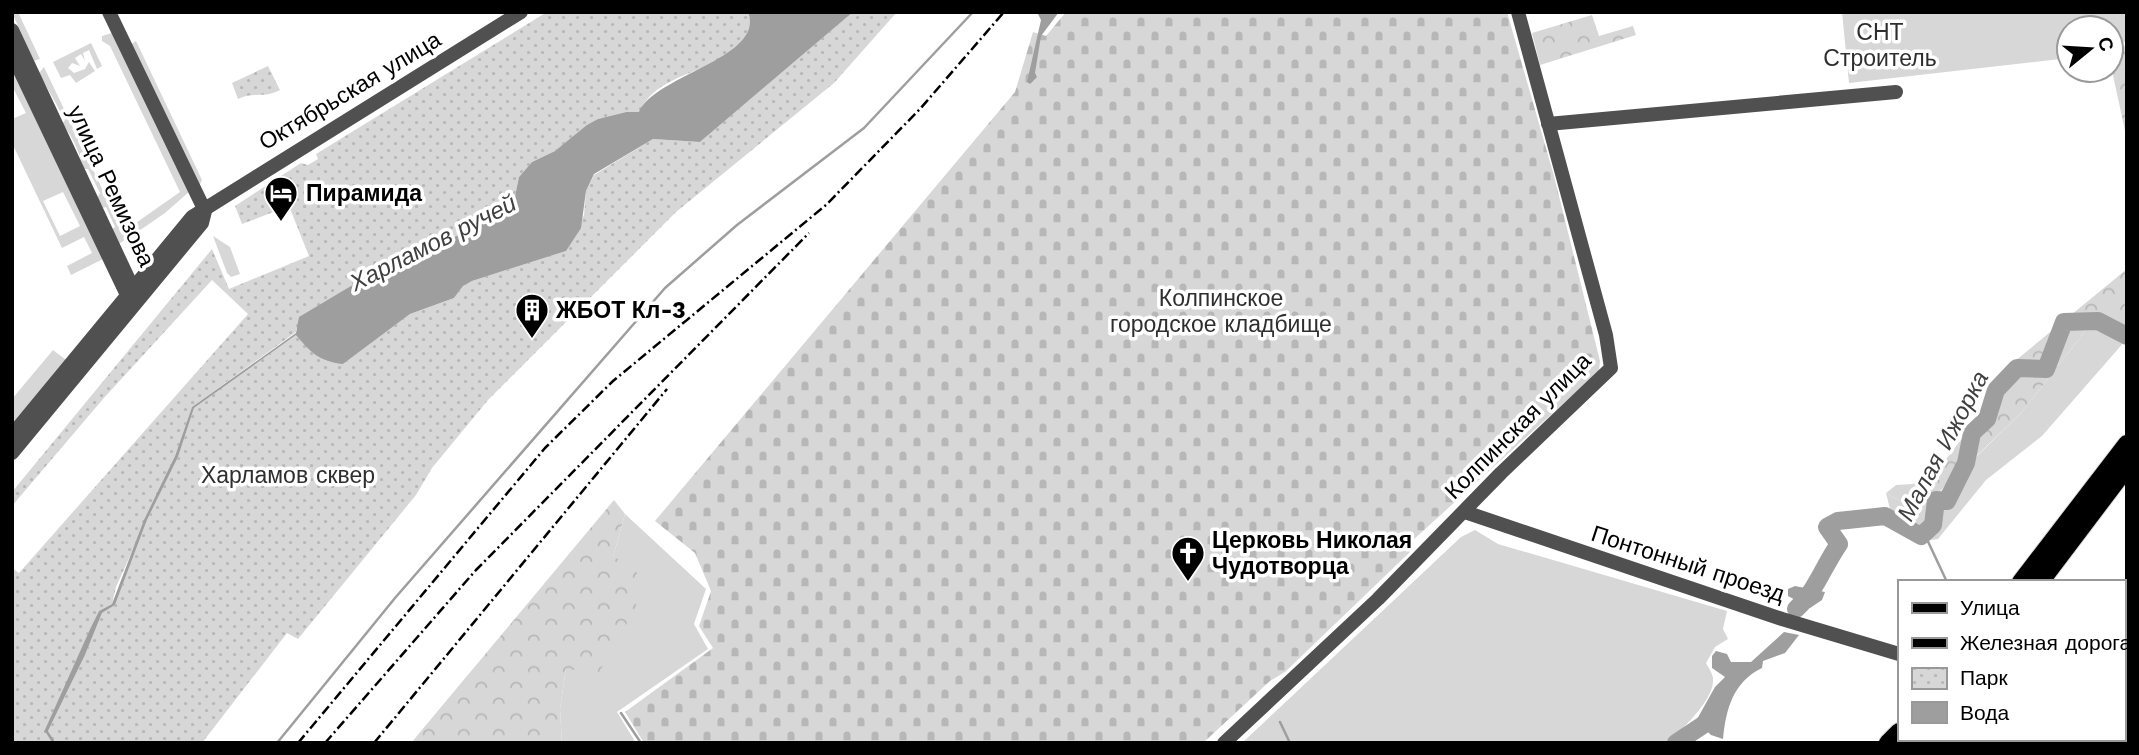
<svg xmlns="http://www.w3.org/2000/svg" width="2139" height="755" viewBox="0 0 2139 755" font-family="'Work Sans',sans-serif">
<defs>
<pattern id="forest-crowns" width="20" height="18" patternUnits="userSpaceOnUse" patternTransform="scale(1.75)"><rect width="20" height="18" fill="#d7d7d7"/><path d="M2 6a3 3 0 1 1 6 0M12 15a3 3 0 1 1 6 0" fill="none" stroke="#b7b7b7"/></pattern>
<pattern id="cemetery-stones" width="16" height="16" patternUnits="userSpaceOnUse" patternTransform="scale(1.75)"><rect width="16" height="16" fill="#d7d7d7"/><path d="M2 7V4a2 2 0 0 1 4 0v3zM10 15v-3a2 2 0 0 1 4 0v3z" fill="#b7b7b7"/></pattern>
<pattern id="park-dots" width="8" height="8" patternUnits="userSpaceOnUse" patternTransform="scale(1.75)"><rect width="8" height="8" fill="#d7d7d7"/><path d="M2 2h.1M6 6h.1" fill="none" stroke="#b7b7b7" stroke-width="1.8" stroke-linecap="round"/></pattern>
</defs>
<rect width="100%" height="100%" fill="#fff"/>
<!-- green -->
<path fill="#d7d7d7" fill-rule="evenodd" d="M12 12H18L40 59 33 61Z
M1842 12H2127V40L2111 52V28H2069V58L1849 83Z
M112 33 190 191 165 213 130 237 116 209 130 227 180 192 110 46 102 41V36Z
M136 41 202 180 199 186 130 45Z
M91 43 102 66 97 69 89 50 83 53 85 61 81 54 75 58 80 66 72 63 68 68 74 73 85 69 89 62 95 71 76 83 70 75 61 78 53 62Z
M44 67 126 239 119 244 112 229 115 227 106 207 102 208 97 198 100 193 88 169H84C78 150 75 140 62 124L65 120 39 73Z
M12 69 103 259 71 275 67 266 92 253 84 237 62 248 12 143V119L26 113 12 86ZM63 192 80 226 60 236 43 201Z
M213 236 230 247 240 274 231 277 227 273Z
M2096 317 2125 329V341L2042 436 1986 480 1938 539 1917 542 1894 525 1886 493 1916 510 1940 492 2022 412Z
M53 350 66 360 12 425V399Z
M625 514 706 589 694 624 708 649 617 712 636 743H562L560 709 566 668 613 557Z
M1475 530 1498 544 1727 611 1723 629 1728 639 1715 647 1706 663C1708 667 1713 674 1713 679 1715 699 1680 732 1666 743H1242L1461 537Z"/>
<!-- forest -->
<path fill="url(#forest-crowns)" d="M1592 15 1599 36 1633 26 1636 35 1540 65 1532 33Z
M2127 44V140L2111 66V58Z
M2127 269V328L2096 317 2022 412 1939 492 1916 510 1886 493 1896 485 1913 484 1940 467 1984 410 1996 386 2015 361Z
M614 500 625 514 613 557 637 566 636 607 597 676 566 668 560 709 562 743H411Z"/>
<!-- cemetery -->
<path fill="url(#cemetery-stones)" d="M1066 12H1507L1554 176 1600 361 1599 371 1412 541 1410 552 1285 672 1270 681 1203 743H644L625 712 713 648 699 626 711 591 695 553 655 521 1015 92 1033 32 1046 36Z"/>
<!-- park -->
<path fill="url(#park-dots)" d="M547 12H748L751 21C742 75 658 65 640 112H626L598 119 555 151 532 162 519 177 514 201 464 233 393 261 296 329V332L192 407 175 456 116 587 112 604 99 611 91 627 47 733 85 655 102 613 115 605 147 520 178 457 194 408 297 334 343 364 410 314 454 298 463 286 472 281 566 251 584 215 586 191 594 175 653 139 700 142 853 12H897L834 83 676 212 488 400 432 468 416 495 298 639 287 633 202 743H12V568L19 573 248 314 212 280 103 399 12 506V492L212 249 229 289 309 256 289 206 242 224 235 206 301 163 308 165 318 159 316 154Z
M268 66 280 90C263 99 253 91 238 99L232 83Z"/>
<!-- water -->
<path fill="#9e9e9e" d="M748 12H853L700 142 653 139 594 174 586 191 581 228 566 251 472 281 463 286 454 298 410 314 343 364C319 361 311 353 296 335L194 408 178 457 147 520 115 605 102 613 85 655 47 733 44 732 91 627 99 611 112 604 144 520 175 456 192 407 296 333 299 317 393 261 464 233 514 201 519 177 532 162 555 151 587 125 598 119 626 112H639C655 75 766 58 748 12Z
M1037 12H1059L1041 36 1035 73 1037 77 1030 84 1027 82 1041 20Z
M1795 586 1825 592 1822 600 1810 608 1788 596V589Z
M1784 632 1799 635 1785 653 1763 661 1762 668C1733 682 1726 709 1723 739L1711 735 1696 721 1715 687 1725 677 1712 668V656L1716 651 1727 654 1731 662H1751Z"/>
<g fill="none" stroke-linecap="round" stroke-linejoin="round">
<!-- stream -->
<path stroke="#9e9e9e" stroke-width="2.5" d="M1924 533 1947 582
M621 713 641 743
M1280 722 1290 743
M47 732 54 743
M2014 739 2018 743
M277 743 395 598 665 288 737 225 864 128 973 12"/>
<!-- river -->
<path stroke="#9e9e9e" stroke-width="18" d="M1796 609C1816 591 1823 567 1839 544L1827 527 1838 521 1885 516 1921 536 1933 525 1936 500 1947 501 1966 463 1972 433 1987 419 1996 390 2017 368 2046 369 2064 322 2098 321 2127 336
M1676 743 1706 723 1715 709"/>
<defs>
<path id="major" d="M2021 582 2127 444
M2040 582 2127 467
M1888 743 1899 732
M1908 743 1911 739"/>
</defs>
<!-- major casing -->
<use href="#major" stroke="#dbdbdb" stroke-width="20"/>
<!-- minor -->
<path stroke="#505050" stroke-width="14" d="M109 12 205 211
M12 30 136 295
M12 54 127 295 134 298
M1548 124 1896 92
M12 435 192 217 521 12
M12 453 202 223 205 211
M1465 512 1782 619 1899 654
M2123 721 2127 723
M1224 743 1378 599 1501 473 1611 368 1606 335 1518 12"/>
<!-- major -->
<use href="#major" stroke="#000" stroke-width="18"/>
<!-- rail -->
<path stroke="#000" stroke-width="2.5" stroke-dasharray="10 3.5 2 3.5" stroke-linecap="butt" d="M298 743 545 448 613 381 826 205 920 109 1004 12
M325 743 476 570 809 233
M374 743 667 389"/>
</g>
<!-- icons -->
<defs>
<symbol id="hotel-pin" viewBox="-11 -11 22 30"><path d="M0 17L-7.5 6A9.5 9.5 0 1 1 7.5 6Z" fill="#000" stroke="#fff"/><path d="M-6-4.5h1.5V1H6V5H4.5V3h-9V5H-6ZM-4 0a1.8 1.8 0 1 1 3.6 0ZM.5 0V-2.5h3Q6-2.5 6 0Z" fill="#fff"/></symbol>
<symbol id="building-pin" viewBox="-11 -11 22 30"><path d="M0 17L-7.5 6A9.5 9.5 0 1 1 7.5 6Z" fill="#000" stroke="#fff"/><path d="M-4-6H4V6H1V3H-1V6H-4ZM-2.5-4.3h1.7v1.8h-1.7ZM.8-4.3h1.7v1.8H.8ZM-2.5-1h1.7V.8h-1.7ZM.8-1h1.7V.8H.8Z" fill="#fff"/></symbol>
<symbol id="church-pin" viewBox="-11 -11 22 30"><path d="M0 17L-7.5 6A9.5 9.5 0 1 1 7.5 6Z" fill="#000" stroke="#fff"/><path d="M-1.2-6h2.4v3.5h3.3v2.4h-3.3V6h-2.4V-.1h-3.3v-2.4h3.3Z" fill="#fff"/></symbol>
</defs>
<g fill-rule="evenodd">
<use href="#hotel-pin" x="262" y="174" width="38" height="52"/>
<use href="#building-pin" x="513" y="291" width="38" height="52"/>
<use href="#church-pin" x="1169" y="534" width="38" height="52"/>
</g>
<g text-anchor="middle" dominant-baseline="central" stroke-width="7" stroke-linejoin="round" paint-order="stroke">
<!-- park labels -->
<g font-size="23" fill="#2e2e2e" stroke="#fff">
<text x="1880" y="32">СНТ<tspan x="1880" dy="26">Строитель</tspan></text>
<text x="1221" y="298">Колпинское<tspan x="1221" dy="26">городское кладбище</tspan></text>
<text x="288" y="475">Харламов сквер</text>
</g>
<!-- street labels -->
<g font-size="23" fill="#000" stroke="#fff">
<text transform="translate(350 91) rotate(-31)">Октябрьская улица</text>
<text transform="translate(111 186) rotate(65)">улица Ремизова</text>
<text transform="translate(1518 426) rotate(-45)">Колпинская улица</text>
<text transform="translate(1688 564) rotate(18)">Понтонный проезд</text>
</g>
<!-- poi labels -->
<g font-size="23" font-weight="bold" fill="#000" stroke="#fff" text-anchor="start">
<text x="306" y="193">Пирамида</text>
<text x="556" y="310">ЖБОТ Кл-3</text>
<text x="1212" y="540">Церковь Николая<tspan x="1212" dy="26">Чудотворца</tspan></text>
</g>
<!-- water labels -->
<g font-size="24" font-style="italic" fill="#3f3f3f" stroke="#fff">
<text transform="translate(433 243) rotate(-27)">Харламов ручей</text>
<text transform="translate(1943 446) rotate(-62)">Малая Ижорка</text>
</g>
</g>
<!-- border -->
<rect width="2139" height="755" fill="none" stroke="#000000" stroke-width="28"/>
<!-- legend -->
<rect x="1898" y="580" width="228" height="161" fill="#ffffff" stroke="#999999" stroke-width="2"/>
<rect x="1912" y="603" width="35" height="10" fill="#000000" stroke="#999999" stroke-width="2"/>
<text x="1960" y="615" font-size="21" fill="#000000">Улица</text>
<rect x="1912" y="638" width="35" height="10" fill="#000000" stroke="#999999" stroke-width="2"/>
<text x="1960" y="650" font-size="21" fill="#000000">Железная дорога</text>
<rect x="1912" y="668" width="35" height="21" fill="url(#park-dots)" stroke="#999999" stroke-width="2"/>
<text x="1960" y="685" font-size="21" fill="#000000">Парк</text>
<rect x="1912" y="702" width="35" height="21" fill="#9e9e9e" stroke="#999999" stroke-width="2"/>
<text x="1960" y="720" font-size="21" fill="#000000">Вода</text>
<!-- north arrow -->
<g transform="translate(2090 49) rotate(72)"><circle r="33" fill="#ffffff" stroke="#999999" stroke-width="2"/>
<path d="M0-5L12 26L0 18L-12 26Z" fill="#000000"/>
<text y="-10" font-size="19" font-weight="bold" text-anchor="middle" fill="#000000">С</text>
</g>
</svg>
